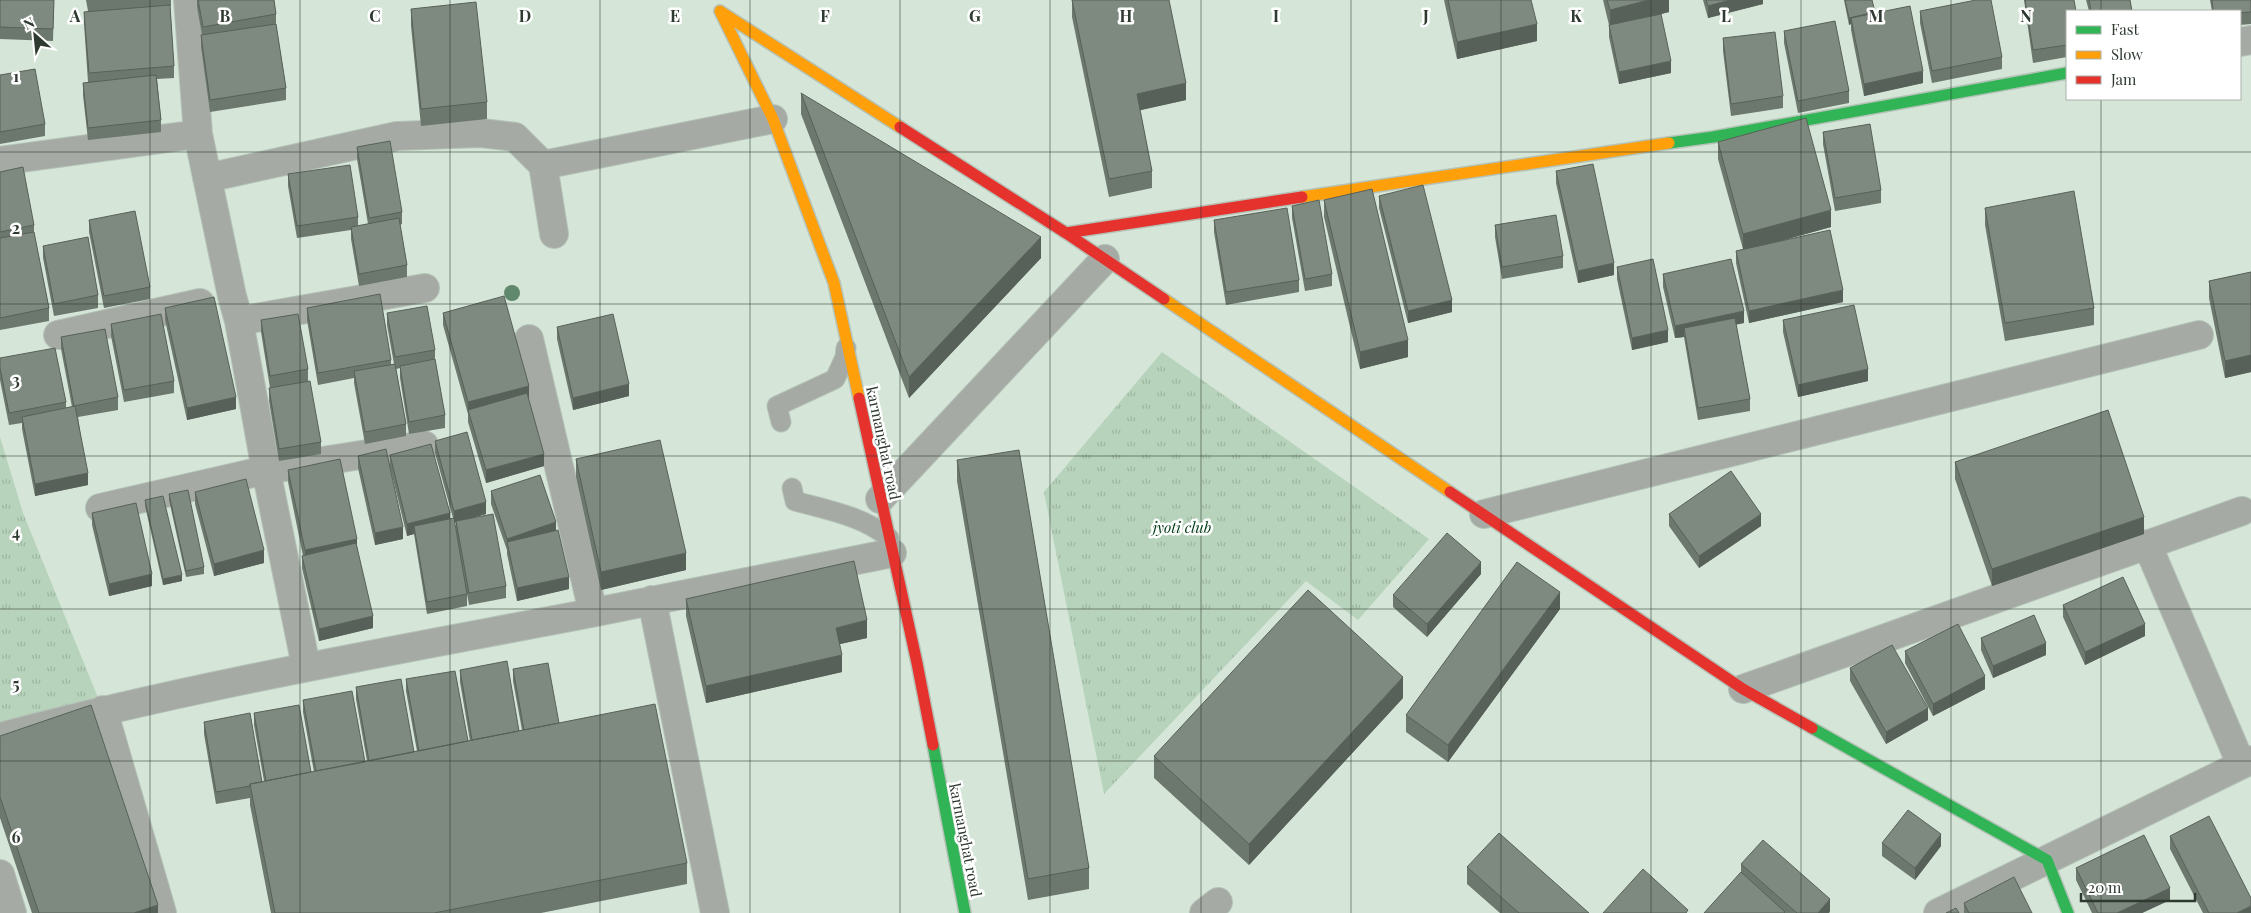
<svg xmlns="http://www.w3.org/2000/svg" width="2251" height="913" viewBox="0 0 2251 913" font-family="'Playfair Display',serif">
<defs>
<pattern id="park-tufts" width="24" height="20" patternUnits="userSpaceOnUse" patternTransform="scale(1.25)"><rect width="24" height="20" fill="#b7d3bb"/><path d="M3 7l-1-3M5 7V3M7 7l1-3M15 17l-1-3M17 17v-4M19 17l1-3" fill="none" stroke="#9eb6a1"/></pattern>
</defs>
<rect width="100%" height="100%" fill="#d5e6d8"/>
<!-- park -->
<path fill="url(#park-tufts)" d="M1162 352 1429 539 1358 620 1306 581 1104 794 1044 492Z
M0 437 23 513 103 710 0 736Z"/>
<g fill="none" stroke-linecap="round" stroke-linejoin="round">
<defs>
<path id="lane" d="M781 422 777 406 835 379 845 357 846 348
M792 488 795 501C827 510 863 516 889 538"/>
<path id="street" d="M188 0 198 134 232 296 239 321 266 470 306 666
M2240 42 2251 40
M0 161 198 134
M207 178 397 136 481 133 515 137 543 165
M554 234 543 165 773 119
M239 321 425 288
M58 335 200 303
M529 339 593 612
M880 499 1105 259
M100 508 266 470 424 445
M1484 514 2199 335
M2147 544 2241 764
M652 600 715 913
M1743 689 2242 511
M103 710 162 913
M0 737C195 685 393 651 591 613 692 593 792 572 892 553
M0 874 12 913
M1204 913 1218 902
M1938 913 2251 760"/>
<path id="fast" d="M1669 143 1713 137 2067 73
M1812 728 2047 860 2068 913
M933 745 965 913"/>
<path id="slow" d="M720 11 773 119 834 283 859 398
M721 12 900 127
M1302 197 1669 143
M1164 299 1450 492"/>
<path id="jam" d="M900 127 1066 233 1164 299
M1066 233 1302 197
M859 398 917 663 933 745
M1450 492 1743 689 1812 728"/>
</defs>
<!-- lane casing -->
<use href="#lane" stroke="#b5c2b7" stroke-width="21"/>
<!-- street casing -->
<use href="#street" stroke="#b5c2b7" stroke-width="30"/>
<!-- fast casing -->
<use href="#fast" stroke="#b5c2b7" stroke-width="14"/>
<!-- slow casing -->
<use href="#slow" stroke="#b5c2b7" stroke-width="14"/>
<!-- jam casing -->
<use href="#jam" stroke="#b5c2b7" stroke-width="14"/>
<!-- lane -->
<use href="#lane" stroke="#a5aaa5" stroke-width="19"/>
<!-- street -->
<use href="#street" stroke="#a5aaa5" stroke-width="28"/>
<!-- fast -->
<use href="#fast" stroke="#30b455" stroke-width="11"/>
<!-- slow -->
<use href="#slow" stroke="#ff9f0a" stroke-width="11"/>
<!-- jam -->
<use href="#jam" stroke="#e5322d" stroke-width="11"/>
</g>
<!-- trees -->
<circle fill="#60886c" cx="512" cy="293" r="8"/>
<!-- wall -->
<path fill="#6c776d" d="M0 0H54L53 41 0 39Z
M86 0H171V6H170L174 66V78L157 79 161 120V132L88 140 83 95V83L88 82 84 24V12L88 11Z
M197 0H274L276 14V24L286 88V100L210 112 201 47V35H202L197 7Z
M1072 0 1186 100 1140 110 1152 171V188L1109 197 1072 17Z
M1444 0H1531L1537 41 1457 59Z
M1603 0H1669V12L1661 14 1671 73 1619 84 1609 37V25Z
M1703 0H1763V4L1708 18Z
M1844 0H1872L1875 13 1923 83 1864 96 1851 30V24L1849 25Z
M2024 0H2074L2067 11V57L2033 63Z
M2086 0H2130L2132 11H2089Z
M2210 0H2251V24L2240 25V11H2212Z
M411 9 487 102V119L421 126 411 26Z
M1920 11 2002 57V69L1932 83 1920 23Z
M1784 31 1849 91V103L1798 113 1784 43Z
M1723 38 1783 96V108L1731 116 1723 51Z
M0 75 45 124V136L0 144Z
M801 93 1041 258 909 398 801 114Z
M1823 132 1881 190V203L1835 211 1823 144Z
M1718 142 1831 227 1777 242 1843 302 1749 323 1736 263V251L1743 249 1718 159Z
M357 147 402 212V224L400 225 407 265V277L359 286 351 239V230L297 238 288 186V174L358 217V226L368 224 357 159Z
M1556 171 1614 275 1578 283 1556 183Z
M0 172 34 225V232L49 308V321L0 330Z
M1379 196 1452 312 1408 323 1379 208Z
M1324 200 1408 357 1360 369 1324 217Z
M1292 206 1332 274V286L1305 291 1292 218Z
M1985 208 2094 308V325L2005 341 1985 225Z
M89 220 150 287V299L104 308 89 232Z
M1214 220 1299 280V292L1226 305 1214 232Z
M1495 225 1563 256V268L1502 279 1495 237Z
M43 246 98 295V308L54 316 43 258Z
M1617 267 1668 342 1632 350 1617 279Z
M2251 272V372L2225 378 2209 298V281Z
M1663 274 1744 323 1736 324 1750 399V411L1698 420 1684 337 1675 338 1663 287Z
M165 308 236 409 187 420 165 320Z
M307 308 391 360V365L394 364 387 325V313L435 350V359L445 415V428L409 434 400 378V368L396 369 406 424V436L365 444 354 383V378L318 385 307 320Z
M443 313 529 398H528L544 466 486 483 468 422V414L443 325Z
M261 320 308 369V382L321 442V454L279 461 269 401V388H270L261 332Z
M1783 320 1868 381 1798 397 1783 332Z
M111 324 174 381V393L124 402 111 336Z
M557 327 629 396 573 410 557 339Z
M61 337 118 397V410L78 417 88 485 35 496 22 429V423L9 425 0 380V358L66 402V408L72 407 61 349Z
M435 441 486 514 472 518 506 586V598L469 605 456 533V522L454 523 467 594V606L427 614 414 534 407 536 390 467V455L450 519 453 518 435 453Z
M358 456 403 539 375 545 358 468Z
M576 459 686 570 601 590 576 477Z
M957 460 1089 868V889L1028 900 957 481Z
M1955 462 2144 534 1992 586 1955 479Z
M288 470 357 546 373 628 319 641 302 568V556H303L288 482Z
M491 491 556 531 569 589 517 601 507 554V550L491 504Z
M195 492 264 563 214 576 195 504Z
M169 494 204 567V574L186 577 169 500Z
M145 500 182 581 163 585 145 506Z
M92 513 152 586 109 596 92 525Z
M1669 514 1761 526 1699 568 1669 526Z
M1481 574 1427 637 1393 607V595Z
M686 599 867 638 840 644 842 672 706 703 686 616Z
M2063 605 2145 636 2085 665 2063 617Z
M1560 609 1448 762 1406 732V715Z
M1981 638 2046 655 1993 678 1981 650Z
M1905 651 1985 689 1933 716 1905 663Z
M1850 668 1928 720 1886 744 1850 681Z
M513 669 559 723 687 863V884L541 913H271L250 805V798L216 804 204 734V722L262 782 264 781 254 725V713L311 772H314L303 712V700L365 761H367L356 699V687L414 752 417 751 406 691V679L468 741H470L460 682V670L519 731 522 730 513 681Z
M1403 698 1249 865 1154 778V756Z
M0 736 158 913H32L0 818Z
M2170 836 2251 913H2203L2170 849Z
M1882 843 1941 846 1915 880 1882 856Z
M1741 864 1830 911 1829 913H1704L1741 873Z
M1467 867 1589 913H1500L1467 884Z
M2076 868 2170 900 2142 913H2092L2076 880Z
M1964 903 2032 913H1964Z"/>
<!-- shaded-wall -->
<path fill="#586159" d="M1649 0H1669V12L1610 27V10Z
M1730 0H1763V4L1708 18V6Z
M1875 12 1851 18V24L1849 25V18Z
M1537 24V41L1457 59V42Z
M1671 61V73L1619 84V72Z
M1923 71V83L1864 96V84Z
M1186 83V100L1137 111V94Z
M1831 210V227L1743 251V234Z
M1041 237V258L909 398V377Z
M1614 263V275L1578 283V271Z
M1843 290V302L1749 323V311Z
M1452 300V312L1408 323V311Z
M1744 311V323L1685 336 1684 328V337L1675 338V326Z
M1668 330V342L1632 350V338Z
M1408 340V357L1360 369V352Z
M2251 355V372L2225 378V361Z
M1868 369V381L1798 397V385Z
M629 384V396L573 410V398Z
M529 386V398L470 414 468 410V415V402Z
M236 397V409L187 420V408Z
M544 454V466L486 483V470Z
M88 473V485L35 496V484Z
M486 502V514L454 523V511Z
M450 513V525L414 526V534L407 536V524Z
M1761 514V526L1699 568V556Z
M2144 517V534L1992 586V569Z
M556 522V534L507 543V539Z
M403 527V539L375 545V533Z
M357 539V551L305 562V550Z
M264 550V563L214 576V564Z
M686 553V570L601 590V572Z
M1481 562V574L1427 637V624Z
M152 574V586L109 596V584Z
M182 575V581L163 585V579Z
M569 577V589L517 601V588Z
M1560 592V609L1448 762V745Z
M373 616V628L319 641V629Z
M867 620V638L836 645V628Z
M2145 624V636L2085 665V652Z
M2046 643V655L1993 678V666Z
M842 655V672L706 703V686Z
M1985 676V689L1933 716V704Z
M1403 677V698L1249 865V844Z
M1928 708V720L1886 744V732Z
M1941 834V846L1915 880V868Z
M2170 888V900L2142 913H2117Z
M1830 899V911L1829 913H1818Z
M158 905V913H134Z
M2251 906V913H2237Z"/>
<!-- building -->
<path fill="#7e8a7f" stroke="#586159" d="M0 0H54L53 29 0 27Z
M198 0H274L276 14 203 27Z
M1072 0H1169L1186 83 1137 94 1152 171 1109 179Z
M1448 0H1531L1537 24 1457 42Z
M1607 0H1649L1610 10Z
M1706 0H1730L1708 6Z
M1845 0H1872L1875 12 1849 18Z
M1976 0H1991L2002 57 1932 71 1920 11Z
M2025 0H2074L2076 11H2067V45L2033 50Z
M2089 0H2130L2132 11H2091Z
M2212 0H2251V12L2240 13V11H2213Z
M476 2 487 102 421 109 411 9Z
M170 5 174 66 89 73 84 12Z
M1910 6 1923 71 1864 84 1851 18Z
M1661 14 1671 61 1619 72 1609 25Z
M1835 21 1849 91 1798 101 1784 31Z
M276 24 286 88 210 100 201 35Z
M1775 32 1783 96 1731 104 1723 38Z
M35 69 45 124 0 132V75Z
M156 75 161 120 88 128 83 83Z
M801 93 1041 237 909 377Z
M1806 118 1831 210 1743 234 1718 142Z
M1870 124 1881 190 1835 198 1823 132Z
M390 141 402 212 369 218 357 147Z
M1593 164 1614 263 1578 271 1556 171Z
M350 165 358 217 297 226 288 174Z
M23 167 34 225 0 232V172Z
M1423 185 1452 300 1408 311 1379 196Z
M1372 189 1408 340 1360 352 1324 200Z
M2074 191 2094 308 2005 323 1985 208Z
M1319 200 1332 274 1305 279 1292 206Z
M1287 208 1299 280 1226 292 1214 220Z
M135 211 150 287 104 296 89 220Z
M1556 215 1563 256 1502 267 1495 225Z
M399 218 407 265 359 274 351 227Z
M1830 230 1843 290 1749 311 1736 251Z
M34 232 49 308 0 318V238Z
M88 237 98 295 54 304 43 246Z
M1653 259 1668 330 1632 338 1617 267Z
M1731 259 1744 311 1675 326 1663 274Z
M2251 272V355L2225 361 2209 281Z
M380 294 391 360 318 373 307 308Z
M504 296 529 386 468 402 443 313Z
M214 297 236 397 187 408 165 308Z
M1854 305 1868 369 1798 385 1783 320Z
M427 306 435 350 395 357 387 313Z
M161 314 174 381 124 390 111 324Z
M298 314 308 369 270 376 261 320Z
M613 314 629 384 573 398 557 327Z
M1735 318 1750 399 1698 408 1684 328Z
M105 329 118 397 74 406 61 337Z
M55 348 66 402 9 413 0 368V358Z
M435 359 445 415 409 422 400 366Z
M395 364 406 424 365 432 354 371Z
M310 381 321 442 279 449 269 388Z
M527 393 544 454 486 470 468 410Z
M75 406 88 473 35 484 22 417Z
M2108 410 2144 517 1992 569 1955 462Z
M467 432 486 502 454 511 435 441Z
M660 440 686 553 601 572 576 459Z
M431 444 450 513 407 524 390 455Z
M386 449 403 527 375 533 358 456Z
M1019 450 1089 868 1028 879 957 460Z
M340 459 357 539 305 550 288 470Z
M1731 471 1761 514 1699 556 1669 514Z
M540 475 556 522 507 539 491 491Z
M246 479 264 550 214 564 195 492Z
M188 490 204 567 186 571 169 494Z
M163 496 182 575 163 579 145 500Z
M136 503 152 574 109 584 92 513Z
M493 514 506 586 469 593 456 521Z
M454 518 467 594 427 602 414 526Z
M558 530 569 577 517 588 507 542Z
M1447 533 1481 562 1427 624 1393 595Z
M356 543 373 616 319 629 302 556Z
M854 561 867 620 836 628 842 655 706 686 686 599Z
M1517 562 1560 592 1448 745 1406 715Z
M2123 577 2145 624 2085 652 2063 605Z
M1308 590 1403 677 1249 844 1154 756Z
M2034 615 2046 643 1993 666 1981 638Z
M1958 624 1985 676 1933 704 1905 651Z
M1892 645 1928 708 1886 732 1850 668Z
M507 661 519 731 472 740 460 670Z
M548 663 559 723 524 730 513 669Z
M455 671 468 741 419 751 406 679Z
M401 679 414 752 369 761 356 687Z
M352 691 365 762 316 771 303 700Z
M655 704 687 863 434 913H275L250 784Z
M91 705 158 905 134 913H39L0 797V736Z
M299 705 311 772 266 781 254 713Z
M250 713 262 782 250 784V786L216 792 204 722Z
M1908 810 1941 834 1915 868 1882 843Z
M2209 816 2251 898V906L2237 913H2209L2170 836Z
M1499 833 1589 913H1519L1467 867Z
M2144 835 2170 888 2117 913H2098L2076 868Z
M1763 840 1830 899 1818 913H1797L1741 864Z
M1643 869 1688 910 1686 913H1603Z
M1741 872 1785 912 1784 913H1704Z
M2014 877 2032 913H1969L1964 903Z
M1956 908 1959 913H1946Z"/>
<!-- grid -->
<path fill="none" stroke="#2e392f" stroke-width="1" stroke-opacity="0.55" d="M150 0V913M300 0V913M450 0V913M600 0V913M750 0V913M900 0V913M1050 0V913M1201 0V913M1351 0V913M1501 0V913M1651 0V913M1801 0V913M1951 0V913M2101 0V11M2101 99V913M0 152H2251M0 304H2251M0 456H2251M0 609H2251M0 761H2251"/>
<g text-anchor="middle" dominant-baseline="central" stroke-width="5" stroke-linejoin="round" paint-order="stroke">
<!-- street labels -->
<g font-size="15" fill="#2e392f" stroke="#fff">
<text transform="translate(884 443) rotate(78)">karmanghat road</text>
<text transform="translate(966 840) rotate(79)">karmanghat road</text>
</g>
<!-- park labels -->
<g font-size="15" font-style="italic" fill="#003b14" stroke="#fff">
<text x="1182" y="527">jyoti club</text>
</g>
</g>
<g font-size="16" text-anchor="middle" font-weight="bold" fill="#2e392f" stroke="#fff" stroke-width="5" stroke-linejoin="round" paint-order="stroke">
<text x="75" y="22">A</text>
<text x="225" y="22">B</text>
<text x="375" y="22">C</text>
<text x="525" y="22">D</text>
<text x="675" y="22">E</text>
<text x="825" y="22">F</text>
<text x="975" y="22">G</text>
<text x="1126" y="22">H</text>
<text x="1276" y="22">I</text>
<text x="1426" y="22">J</text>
<text x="1576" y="22">K</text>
<text x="1726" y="22">L</text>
<text x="1876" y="22">M</text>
<text x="2026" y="22">N</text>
<text x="16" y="82">1</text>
<text x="16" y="234">2</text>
<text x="16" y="386">3</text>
<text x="16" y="538">4</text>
<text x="16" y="690">5</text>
<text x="16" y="843">6</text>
</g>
<!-- legend -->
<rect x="2066" y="10" width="175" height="90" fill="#ffffff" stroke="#abb0ac"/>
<rect x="2076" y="26" width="25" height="8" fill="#30b455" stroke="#abb0ac"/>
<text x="2111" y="35" font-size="15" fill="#2e392f">Fast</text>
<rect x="2076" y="51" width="25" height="8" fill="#ff9f0a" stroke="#abb0ac"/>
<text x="2111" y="60" font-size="15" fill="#2e392f">Slow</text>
<rect x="2076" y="76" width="25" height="8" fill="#e5322d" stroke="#abb0ac"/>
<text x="2111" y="85" font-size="15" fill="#2e392f">Jam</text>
<!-- north arrow -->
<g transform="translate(35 35) rotate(333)" stroke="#ffffff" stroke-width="4" paint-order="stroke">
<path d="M0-4L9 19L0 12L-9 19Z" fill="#2e392f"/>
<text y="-8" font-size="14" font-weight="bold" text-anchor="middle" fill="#2e392f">N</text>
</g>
<!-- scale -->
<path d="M2081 893v8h114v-8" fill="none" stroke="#2e392f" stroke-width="2.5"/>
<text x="2088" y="893" font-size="15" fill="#2e392f" stroke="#ffffff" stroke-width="4" paint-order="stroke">20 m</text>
</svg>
